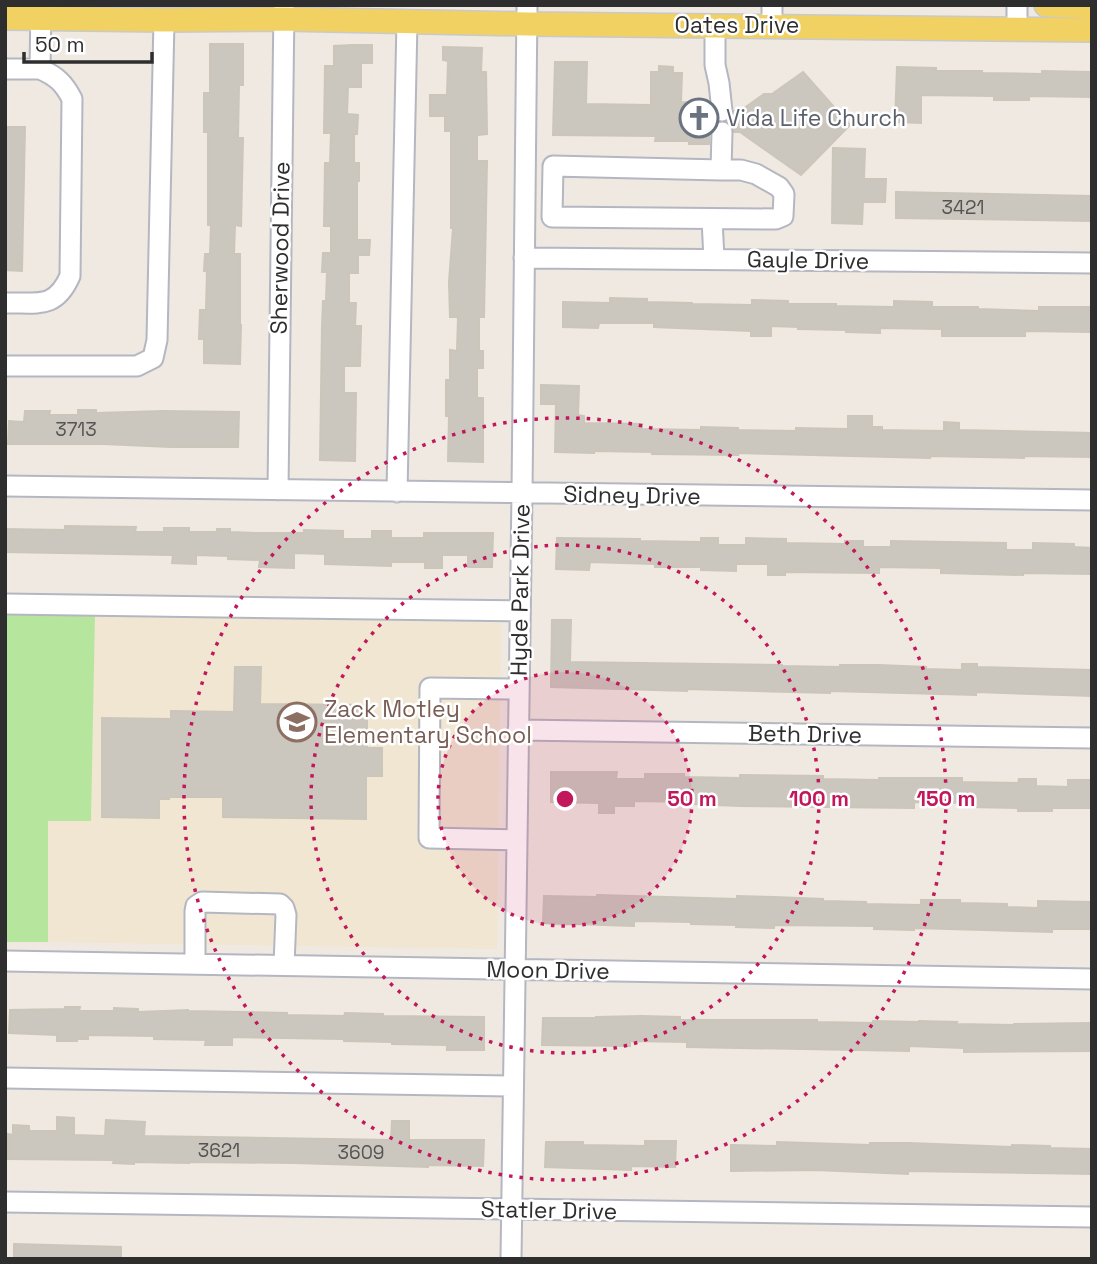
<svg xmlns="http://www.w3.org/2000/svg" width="1097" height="1264" viewBox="0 0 1097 1264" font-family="'Space Grotesk',sans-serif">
<rect width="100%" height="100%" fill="#efe9e1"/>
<!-- education -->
<path fill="#f0e6d1" d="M95 615 501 623 497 949 48 942V821L91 820Z"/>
<!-- green -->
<path fill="#b6e59e" d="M5 614 95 615 91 821H48V942H5Z"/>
<!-- building -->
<path fill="#cbc7bf" stroke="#cbc5ba" stroke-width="2" d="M210 44H243V85H239L238 138H243L241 226 235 225 234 254H240V325H241L240 364 204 363V339H199L200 310H206L207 271H204L205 254H210L211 225H208V132H204V93H210Z
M352 45H372V63H361V87H348L347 114 358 115 357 134H354V163H359V181H357V240H370L369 255H358V273H349V303H356L355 326H361V329L360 366H344V393H356L355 461 320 460 322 327 323 301H326L327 272H322L323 253H331V226H324L325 163H330L331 133H324L325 66H334V46Z
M443 47 482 48 481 72H486L487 134 477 135V161H487L484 317H479V351H483V368H477V398H483V462L448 461 449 416H446V380H450V350L457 351 458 317H450L449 282 453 228H451V131H445V116H430V95H447L448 61 443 60Z
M555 62H587L586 104 651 105V72H659V66L673 67V73H682L681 102 709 103V111L712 118 716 121 709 131V144H689V141H655L656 136 553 135Z
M897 67 936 68V71H982V73L1042 74V71L1092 72V97L1029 96V100H994V96L921 95V123L895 122Z
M803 72 850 125 801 175 740 132H734L732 126 728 121 733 117 734 111H740L764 94H772Z
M5 127H25L22 271 5 270Z
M833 148 865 149 864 179H886L885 202H863L862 224 832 223Z
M896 192 1092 196V221L896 218Z
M610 298 647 299V302L692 303V304L752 305V300L788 301V304H836V306L894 307V301L932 302V307H978V309L1039 311V307H1092V332L1025 331V336H942V329L880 328V333L846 332V330L798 329V327L771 326V336H751V331L654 327V323H599L598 328 563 327V302L610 303Z
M541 385 579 386 578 415 584 416V423L642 424V429L701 430V427L738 428V430L796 431V428L848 429V416H872V427H882V430L944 431V422L959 423V430L1092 433V457L1024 456V458L930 456V458L738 453V455L652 454V452L594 451V453L555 452 556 404H541Z
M78 410H96V413L164 411 239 412 238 447H171L103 444H8L9 421 24 422 25 411H50L49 415H78Z
M65 526 136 527 135 532H164V528H189V532H217V529H230V532L257 533H304V530L343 531V539H372V531H391V538H424V533H493L492 567H468V555H442V568H425V562H391V566L325 564V554L294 553V568L259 567 260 560 228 559V556L196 555V564L172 563 173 555 5 552V529L65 530Z
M557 538 640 539V541L701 542V538H718V545H746V538L786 539V543L845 544V541H863V547H891V541L1006 543V550H1033V543L1074 544V547L1092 548V574L1023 573V575L941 573V568L879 567V573L785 572V575H768V564H736V571L701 570V567H655V564L590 562 589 570 556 569Z
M552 620H571L570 662 782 665V666L840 667V665H879L926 667V669L962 670V664H977V667L1092 670V696L976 692V695L830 691V693L792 692 687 689V691L551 687Z
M235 667H261L260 704 367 705V748H382V776H366V819L223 817V797H169V799H159V818L102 817V718L171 719V711L234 712Z
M551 772H617L616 779H645V774H684V777L740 778V775L823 776V779L879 780V778H962V782L1018 783 1019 779H1036V786L1068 787V780H1092V808H1052V811H1018V808L971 807V803L914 802V808L739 806 692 804V802L634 801V806H614V813H599V803L551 802Z
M597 895 737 899V896L774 897 823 899V901L866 902V904L921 905V900H960V903L1007 904V907L1038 908V901L1092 902V929H1052V932L914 928V930L874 929V926L774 925V928L736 927V925L691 924V922L634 921V926L543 923 544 896 597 897Z
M65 1007H80L79 1011H114V1008L138 1009V1012L188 1010V1011L287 1013V1015L344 1016 345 1013 383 1014V1016L484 1017V1050H447V1045L392 1044V1042L344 1041V1039L232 1037V1045H205L206 1040 154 1039V1036L88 1035V1039H77V1041H57V1035L9 1033 10 1010 65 1009Z
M642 1016 680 1017V1020H817V1022L873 1023V1021L919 1022V1021L957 1022 956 1024 1014 1025V1024L1092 1023V1051L964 1052V1048L909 1046V1051L687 1047V1042L630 1041V1046L542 1045 543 1018H596V1017Z
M57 1117 74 1118V1135L105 1136 106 1120 145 1122 144 1136 391 1140 392 1121H409V1140H484L483 1166 428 1165V1167L294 1163 189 1162V1163L134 1162V1164L113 1163 114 1160 8 1159V1134L13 1135V1125L29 1126V1131H57Z
M645 1141H676L675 1167 631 1166V1170L545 1167 546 1142H583V1145L645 1146Z
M777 1142 870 1145V1143H909L1012 1147V1145L1050 1146V1148L1092 1149V1174L908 1171V1174L815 1170 731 1171V1145L777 1146Z
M14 1244 121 1247V1259H14Z"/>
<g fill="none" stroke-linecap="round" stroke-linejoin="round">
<defs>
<path id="minor" d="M1017 5V29
M715 25V65L719 83 722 111
M772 25V5
M5 69H40L41 5
M721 170H741L756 174 779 187 784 194 783 216 776 219 552 217 553 166 721 170 722 132
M712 219 714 259
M524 258 1092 263
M5 303C37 302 55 310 70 276L72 99C64 83 56 76 40 69
M5 366H137L153 358 157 340 164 20
M5 486 1092 500
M278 490 284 5
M397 492 407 21
M5 604 520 611
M518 730 1092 738
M517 840 429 838 430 688 519 689
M5 961 1092 979
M195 964V911L196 906 202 902 280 904 284 908 286 915 284 965
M5 1078 513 1086
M5 1202 1092 1217
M511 1259 522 493 527 5"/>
<path id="major" d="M1046 5 1092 7
M5 18 164 20 283 19 527 24 1092 30"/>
</defs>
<!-- minor casing -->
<use href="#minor" stroke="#b4b7c1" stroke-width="23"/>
<!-- major casing -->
<use href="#major" stroke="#c9c9c9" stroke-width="26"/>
<!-- minor -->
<use href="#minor" stroke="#fff" stroke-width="19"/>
<!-- major -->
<use href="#major" stroke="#f2d163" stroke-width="23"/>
</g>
<!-- distance rings -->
<circle cx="565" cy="799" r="127" fill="#c2185b" fill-opacity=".12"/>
<g fill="none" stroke="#c2185b" stroke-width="3.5" stroke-dasharray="3.5 7">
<circle cx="565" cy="799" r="127"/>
<circle cx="565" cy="799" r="254"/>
<circle cx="565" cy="799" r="381"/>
</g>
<!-- icons -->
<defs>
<symbol id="church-ring" viewBox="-11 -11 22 22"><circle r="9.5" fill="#fff" stroke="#6b7280" stroke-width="1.5"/><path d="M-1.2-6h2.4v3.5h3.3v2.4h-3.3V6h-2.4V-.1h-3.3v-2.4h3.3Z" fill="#6b7280"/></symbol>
<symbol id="school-ring" viewBox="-11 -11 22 22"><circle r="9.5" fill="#fff" stroke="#8d6e63" stroke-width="1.5"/><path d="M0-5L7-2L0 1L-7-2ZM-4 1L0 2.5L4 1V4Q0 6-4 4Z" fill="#8d6e63"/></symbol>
</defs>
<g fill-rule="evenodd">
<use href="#church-ring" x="677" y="96" width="44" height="44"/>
<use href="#school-ring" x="275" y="700" width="44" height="44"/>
</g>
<g text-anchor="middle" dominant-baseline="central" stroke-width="5" stroke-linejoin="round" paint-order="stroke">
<!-- number labels -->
<g font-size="19" fill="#555452">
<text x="963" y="207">3421</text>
<text x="76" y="429">3713</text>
<text x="219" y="1150">3621</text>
<text x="361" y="1152">3609</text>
</g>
<!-- street labels -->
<g font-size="23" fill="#2e2e2e" stroke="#fff">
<text x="737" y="25">Oates Drive</text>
<text transform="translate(280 248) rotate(-89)">Sherwood Drive</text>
<text transform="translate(808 260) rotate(1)">Gayle Drive</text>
<text transform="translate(632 495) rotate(1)">Sidney Drive</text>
<text transform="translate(520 590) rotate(-89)">Hyde Park Drive</text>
<text transform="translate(805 734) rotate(1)">Beth Drive</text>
<text transform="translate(548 970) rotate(1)">Moon Drive</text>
<text transform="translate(549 1210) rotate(1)">Statler Drive</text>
</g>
<!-- worship labels -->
<g font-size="23" fill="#5b616d" stroke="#fff" text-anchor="start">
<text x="726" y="118">Vida Life Church</text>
</g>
<!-- education labels -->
<g font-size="23" fill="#785e54" stroke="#fff" text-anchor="start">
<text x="324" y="709">Zack Motley<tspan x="324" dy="26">Elementary School</tspan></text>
</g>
</g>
<circle cx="565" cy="799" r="10" fill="#c2185b" stroke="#fff" stroke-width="3.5"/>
<g font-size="21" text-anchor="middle" font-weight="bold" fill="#c2185b" stroke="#fff" stroke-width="5" stroke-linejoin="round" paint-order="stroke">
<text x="692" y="806">50 m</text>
<text x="819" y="806">100 m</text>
<text x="946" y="806">150 m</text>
</g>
<!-- border -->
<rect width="1097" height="1264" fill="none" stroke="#2e2e2e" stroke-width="14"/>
<!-- scale -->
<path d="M24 52v10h128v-10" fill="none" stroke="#2e2e2e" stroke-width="3.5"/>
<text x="35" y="52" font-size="21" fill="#2e2e2e" stroke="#ffffff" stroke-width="5" paint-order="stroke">50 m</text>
</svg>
